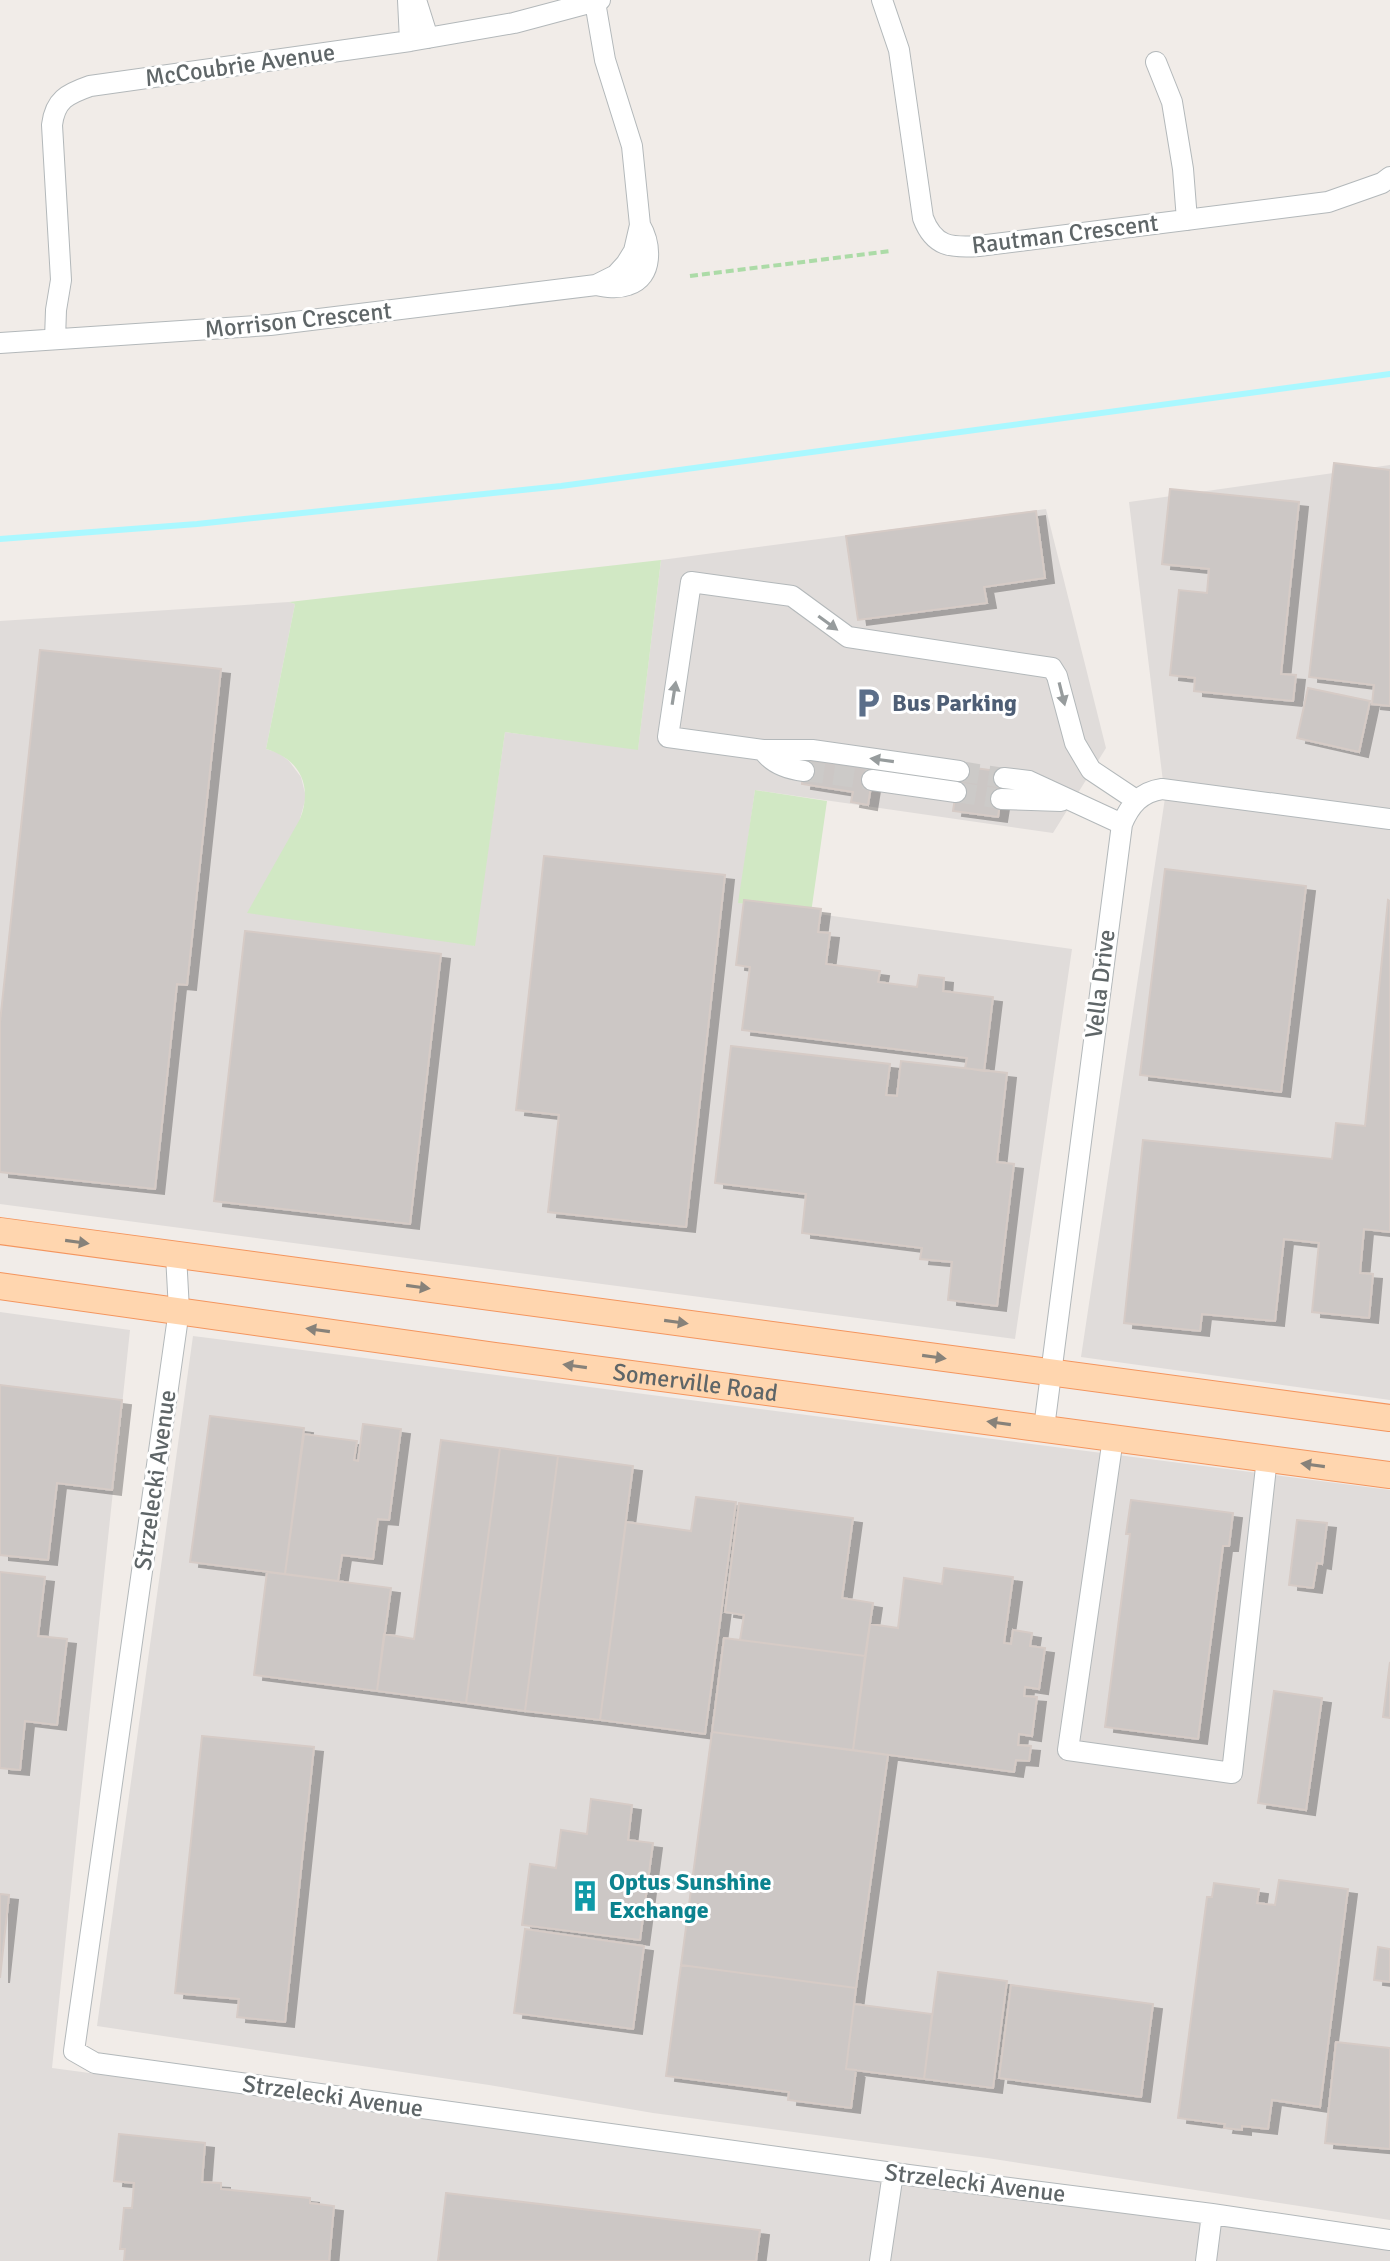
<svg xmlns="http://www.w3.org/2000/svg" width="1390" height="2261" viewBox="0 0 1390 2261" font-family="Signika,sans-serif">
<defs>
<filter id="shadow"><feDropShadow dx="9" dy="5" stdDeviation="0" flood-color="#0004"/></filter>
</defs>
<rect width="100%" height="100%" fill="#f1ece8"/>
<!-- industrial -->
<path fill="#e0dcda" d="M1390 465V1400L1081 1357 1165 798 1129 502Z
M1046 509 1106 748 1053 833 755 790 739 903 1072 949 1015 1339 0 1204V621L289 602 295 604 266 749 279 753 289 761 301 777 306 797 300 819 474 946 505 732 638 749 661 560Z
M0 1312 130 1330 52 2068 1390 2247V2261H0Z
M193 1336 1390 1490V2220L987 2158 653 2113 489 2085 97 2026Z"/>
<!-- green -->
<path fill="#d1e8c4" d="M661 560 638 750 505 732 475 946 247 913 300 819C313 786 300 759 266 749L295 604 289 602Z
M755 790 827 801 811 913 738 903Z"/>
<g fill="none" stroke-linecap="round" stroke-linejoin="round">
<!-- stream -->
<path stroke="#aaf8ff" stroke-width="6" d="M0 539 197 524 561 486 1390 374"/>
</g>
<!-- building -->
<path fill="#ccc7c5" stroke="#d6cbc6" stroke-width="2" filter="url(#shadow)" d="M1334 463 1390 470V706L1372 704 1374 685 1309 677Z
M1170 489 1299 502 1281 674 1296 675 1293 701 1194 691 1195 678 1170 675 1179 590 1207 593 1209 569 1162 564Z
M1036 511 1045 578 984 587 987 603 858 620 846 536Z
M40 650 221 669 187 985 177 984 155 1189 0 1172V1022Z
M1308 688 1370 701 1359 752 1297 738Z
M805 758 874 767 868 805 851 802 853 792 802 784Z
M960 766 1005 772 998 817 953 811Z
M544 856 725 875 686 1227 548 1212 559 1115 516 1110Z
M1165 869 1306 886 1281 1092 1140 1075Z
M744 900 821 909 818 932 830 933 826 964 880 971 878 982 917 987 919 975 944 978 943 991 993 997 984 1071 965 1068 967 1058 742 1030 750 967 736 965Z
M1388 900 1390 901V1232L1364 1229 1360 1273 1373 1274 1369 1318 1312 1312 1319 1243 1284 1239 1275 1321 1202 1314 1200 1331 1124 1323 1143 1140 1332 1159 1336 1123 1365 1126Z
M245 931 441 954 410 1224 214 1201Z
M731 1046 890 1064 886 1095 897 1096 901 1061 1007 1073 997 1162 1014 1164 997 1306 948 1300 952 1262 920 1259 922 1248 802 1233 806 1194 715 1183Z
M0 1385 122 1400 112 1490 57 1483 48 1560 0 1555Z
M210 1416 304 1428 285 1574 190 1562Z
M363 1424 401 1429 389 1520 378 1519 373 1559 342 1555 338 1581 285 1574 304 1434 357 1441 354 1460 358 1461Z
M441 1440 500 1448 466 1703 377 1691 384 1634 414 1639Z
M500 1448 558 1456 525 1711 466 1703Z
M558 1456 633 1466 600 1720 525 1711Z
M696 1497 736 1502 705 1734 600 1720 626 1522 691 1531Z
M1131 1500 1233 1513 1229 1546H1223L1198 1739 1105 1727 1130 1534H1126Z
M739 1503 853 1518 842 1598 873 1603 865 1656 740 1640 744 1615 725 1612Z
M1297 1520 1327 1523 1322 1564 1317 1563 1313 1588 1289 1585Z
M944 1568 1013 1577 1004 1643 1011 1644 1013 1630 1032 1633 1030 1646 1045 1648 1039 1689 1025 1687 1024 1696 1037 1697 1032 1736 1019 1734 1018 1745 1031 1746 1029 1761 1016 1760 1014 1772 853 1750 870 1624 898 1628 904 1578 942 1584Z
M0 1572 45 1577 38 1636 67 1639 57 1725 25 1721 20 1770 0 1768Z
M267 1572 391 1588 377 1691 254 1675Z
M724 1638 865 1656 853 1750 712 1732Z
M1390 1662V1718L1383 1717Z
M1274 1691 1322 1698 1306 1810 1258 1803Z
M712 1732 888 1755 856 1988 681 1965Z
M202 1736 314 1747 285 2022 237 2017 239 1999 175 1993Z
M591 1799 632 1805 628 1840 653 1843 640 1940 522 1925 530 1864 556 1868 561 1830 587 1834Z
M1279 1880 1348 1889 1320 2107 1272 2100 1268 2129 1242 2126V2130L1224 2128 1225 2124 1178 2118 1207 1897H1212L1214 1883 1259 1889 1257 1903 1275 1905Z
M0 1894 9 1895 0 1978Z
M525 1929 644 1946 633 2029 514 2013Z
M1378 1947 1390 1949V1982L1374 1980Z
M681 1965 856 1988 846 2069 856 2070 851 2108 788 2100 789 2092 666 2076Z
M938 1972 1007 1981 993 2088 924 2079Z
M1011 1985 1153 2004 1141 2097 999 2078Z
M854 2004 932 2014 924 2079 846 2069Z
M1336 2042 1390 2048V2149L1325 2143Z
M119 2134 205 2143 202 2182 221 2183V2189L310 2198V2203L334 2206 329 2261H124L125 2249H120L124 2208H132L134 2183 114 2181Z
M446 2193 760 2230 756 2261H438Z"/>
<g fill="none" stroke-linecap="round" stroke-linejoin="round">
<!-- minor-tunnel -->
<path stroke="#cccac8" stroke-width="20" stroke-dasharray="20 10" stroke-linecap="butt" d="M804 771 872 780
M959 771 1004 778
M956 792 1001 799"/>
<defs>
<path id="minor" d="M408 0 410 41
M416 0 428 38
M882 0 899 50 923 218C934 247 951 248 979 246L1328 202 1382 183 1390 177
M595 2 605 60 632 146 640 225 634 251 626 264 616 275 596 285
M1156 62 1172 102 1183 169 1187 220
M55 339 56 310 61 280 52 125C55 100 67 94 90 86L410 41 514 23 600 0
M0 343 270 325 596 285C606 287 617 289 628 285 654 277 651 244 640 225
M763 750C772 764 788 769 804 771
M959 771 812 750H763L668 737 691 582 792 596 848 637 1052 668 1057 676 1075 743 1091 770 1136 800
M1004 778 1029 781 1122 824
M872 780 956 792
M1001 799 1061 801
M176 1255 179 1310 74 2051 95 2063 893 2173 1212 2214 1390 2240
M1044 1428 1122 824C1130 805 1141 792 1162 789L1390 819
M1113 1438 1068 1750 1232 1773 1267 1458
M880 2261 893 2173
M1206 2261 1212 2214"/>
<g id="major">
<path d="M0 1231 1390 1418"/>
<path id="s1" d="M0 1286 496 1356 1390 1475"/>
</g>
</defs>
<!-- minor casing -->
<use href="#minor" stroke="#b3b8ba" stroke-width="22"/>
<!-- major casing -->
<use href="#major" stroke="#f4955e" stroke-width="28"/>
<!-- path -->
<path stroke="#acdba7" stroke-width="4" stroke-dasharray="8 4" stroke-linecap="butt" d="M690 276 891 251"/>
<!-- minor -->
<use href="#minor" stroke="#fff" stroke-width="20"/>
<!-- major -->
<use href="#major" stroke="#ffd6af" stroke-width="26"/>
</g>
<!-- one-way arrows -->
<defs><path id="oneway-solid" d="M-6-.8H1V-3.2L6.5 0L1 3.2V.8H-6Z" transform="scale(2)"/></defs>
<g fill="#979c9d">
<use href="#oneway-solid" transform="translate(828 623) rotate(36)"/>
<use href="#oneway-solid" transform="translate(674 693) rotate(-81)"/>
<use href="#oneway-solid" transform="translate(1062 694) rotate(76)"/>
<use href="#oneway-solid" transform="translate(882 760) rotate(-172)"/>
</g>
<g fill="#87827a">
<use href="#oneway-solid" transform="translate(77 1242) rotate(8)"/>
<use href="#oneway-solid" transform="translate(418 1287) rotate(8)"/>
<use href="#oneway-solid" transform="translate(676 1322) rotate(8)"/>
<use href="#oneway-solid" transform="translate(318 1330) rotate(-172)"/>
<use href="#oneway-solid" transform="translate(934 1357) rotate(8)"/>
<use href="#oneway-solid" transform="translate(575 1366) rotate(-172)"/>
<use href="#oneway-solid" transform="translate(999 1423) rotate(-172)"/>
<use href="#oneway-solid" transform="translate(1313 1465) rotate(-172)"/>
</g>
<!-- icons -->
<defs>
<symbol id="parking-bare" viewBox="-9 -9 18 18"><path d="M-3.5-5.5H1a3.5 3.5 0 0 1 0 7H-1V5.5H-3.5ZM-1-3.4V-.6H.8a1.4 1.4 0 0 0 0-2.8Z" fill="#5c6f8a" stroke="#fff" stroke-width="2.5" paint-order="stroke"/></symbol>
<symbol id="building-bare" viewBox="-9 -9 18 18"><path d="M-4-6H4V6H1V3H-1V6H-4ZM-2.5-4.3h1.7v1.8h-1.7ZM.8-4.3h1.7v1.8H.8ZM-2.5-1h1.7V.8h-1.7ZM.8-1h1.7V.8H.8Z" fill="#0f9aa8" stroke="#fff" stroke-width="2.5" paint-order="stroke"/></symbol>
</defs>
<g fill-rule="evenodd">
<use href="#parking-bare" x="846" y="681" width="44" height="44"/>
<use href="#building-bare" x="563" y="1874" width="44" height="44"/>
</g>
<g text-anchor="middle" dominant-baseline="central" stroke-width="6" stroke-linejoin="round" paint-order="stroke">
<!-- street labels -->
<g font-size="24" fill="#5f6668" stroke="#fff">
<text transform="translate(240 65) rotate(-8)">McCoubrie Avenue</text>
<text transform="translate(1065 234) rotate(-7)">Rautman Crescent</text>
<text transform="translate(298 320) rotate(-6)">Morrison Crescent</text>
<text transform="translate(1100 984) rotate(-83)">Vella Drive</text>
<text stroke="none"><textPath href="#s1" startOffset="702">Somerville Road</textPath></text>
<text transform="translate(155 1480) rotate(-82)">Strzelecki Avenue</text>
<text transform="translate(333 2096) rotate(8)">Strzelecki Avenue</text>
<text transform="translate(975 2183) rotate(7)">Strzelecki Avenue</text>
</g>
<!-- service labels -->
<g font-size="24" font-weight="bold" fill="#4e5e75" stroke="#fff" text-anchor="start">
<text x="892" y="703">Bus Parking</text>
</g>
<!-- culture labels -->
<g font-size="24" font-weight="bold" fill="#0d838f" stroke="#fff" text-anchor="start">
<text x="609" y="1882">Optus Sunshine<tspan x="609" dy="28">Exchange</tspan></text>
</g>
</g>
</svg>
